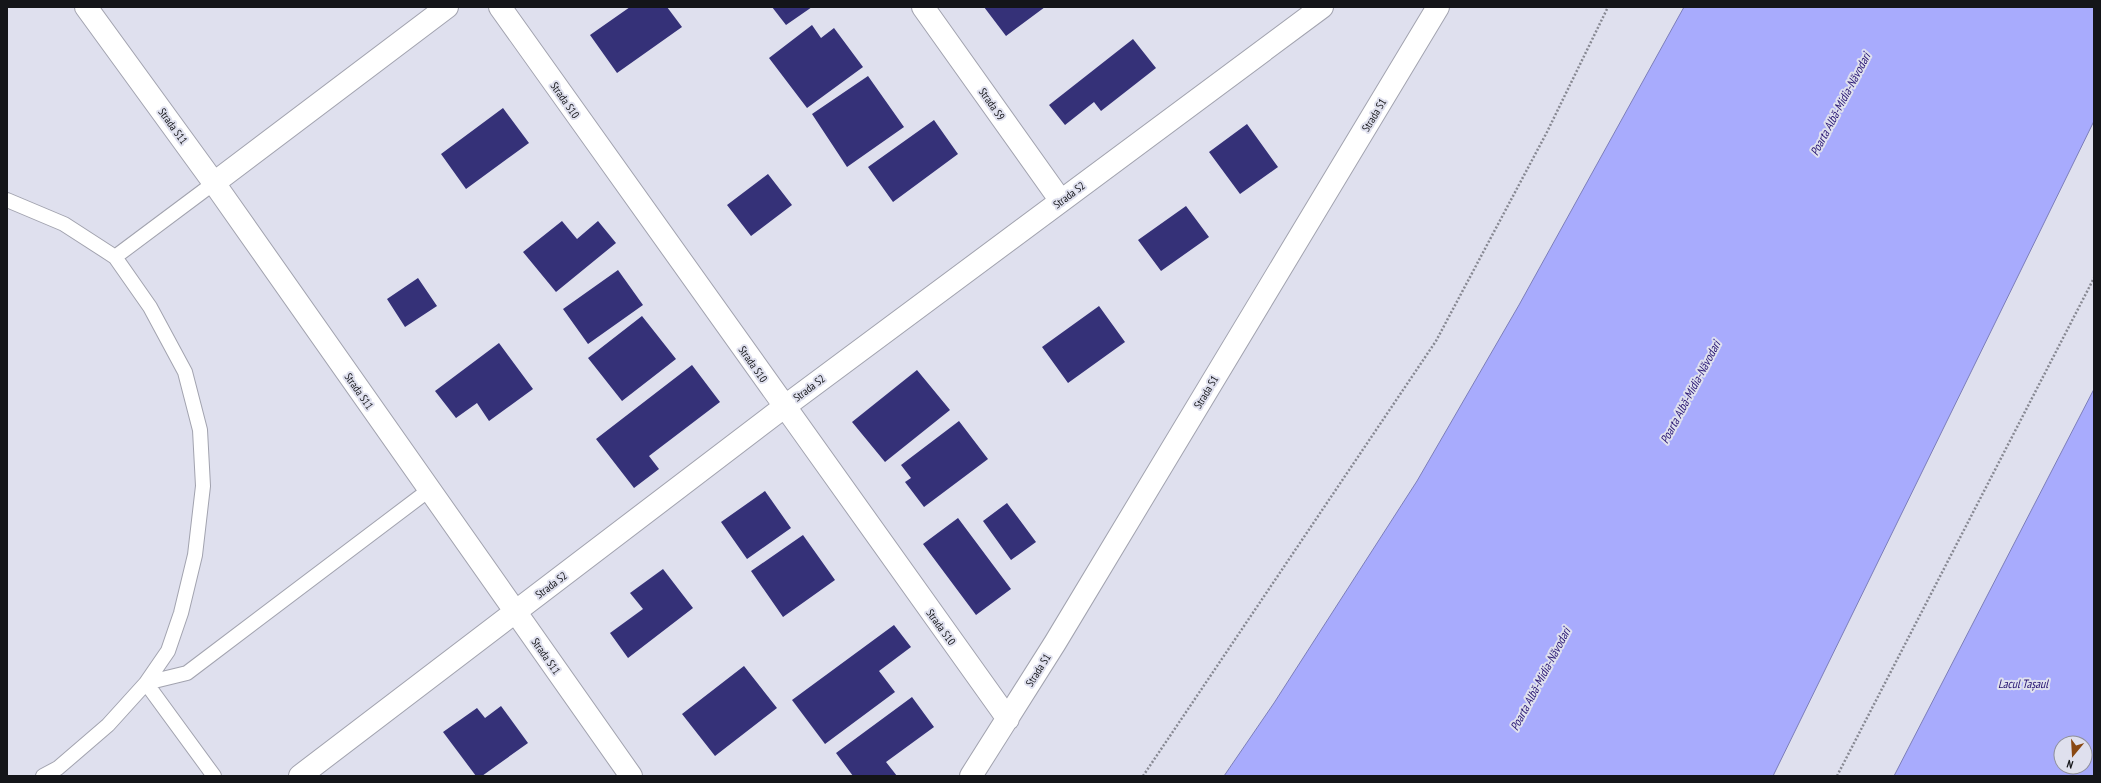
<svg xmlns="http://www.w3.org/2000/svg" width="2101" height="783" viewBox="0 0 2101 783" font-family="'PT Sans Narrow',sans-serif">
<rect width="100%" height="100%" fill="#dfe0ee"/>
<!-- water -->
<path fill="#a8abfd" stroke="#7c7eb9" fill-rule="evenodd" d="M1684 7H2094V121L1773 776H1224L1274 703 1417 481 1519 305Z
M2094 389V776H1894ZM2061 743H2085V767H2061Z"/>
<!-- building -->
<path fill="#353178" d="M630 7H667L682 27 617 73 590 35Z
M772 7H812L786 25Z
M984 7H1045L1006 36Z
M812 25 821 38 834 28 863 67 807 108 769 58Z
M1133 39 1156 68 1101 111 1094 102 1065 125 1049 105Z
M868 76 904 127 847 167 812 114Z
M503 108 529 143 466 189 441 154Z
M934 120 958 154 893 202 868 167Z
M1247 124 1278 167 1240 194 1209 152Z
M768 174 792 205 751 236 727 205Z
M1186 206 1209 237 1161 271 1138 240Z
M562 221 577 239 598 221 616 243 556 292 523 252Z
M618 270 643 305 588 344 563 309Z
M418 278 437 306 405 327 387 299Z
M1099 306 1125 342 1068 383 1042 347Z
M642 316 676 359 622 401 588 358Z
M499 343 533 389 489 421 477 403 456 418 435 391Z
M692 365 720 402 649 456 659 469 634 488 596 439Z
M917 370 950 410 885 462 852 422Z
M959 421 988 459 924 507 905 482 911 478 901 465Z
M765 491 791 528 747 559 721 522Z
M1007 503 1036 542 1011 560 983 521Z
M958 518 1011 589 976 615 923 544Z
M803 535 835 580 783 617 751 571Z
M663 569 693 608 628 658 610 633 643 609 630 593Z
M894 625 911 647 879 671 895 692 825 744 792 700Z
M744 666 777 708 715 756 682 714Z
M912 697 934 727 886 762 897 776H853L836 753Z
M501 706 528 743 482 776H476L443 732 477 708 485 718Z"/>
<g fill="none" stroke-linecap="round" stroke-linejoin="round">
<defs>
<path id="lane" d="M7 200 64 224 115 257 150 307 185 372 200 430 203 486 195 555 181 613 168 651 146 683 108 725 58 768 43 776
M115 257 214 183
M214 776 146 683 187 673 429 490"/>
<path id="street" d="M86 7 214 183 631 776
M500 7 1008 719
M923 7 1061 201
M214 183 447 7
M300 776 784 407 1322 7
M971 776 1055 643 1438 7"/>
</defs>
<!-- lane casing -->
<use href="#lane" stroke="#a2a3af" stroke-width="16"/>
<!-- street casing -->
<use href="#street" stroke="#a2a3af" stroke-width="24"/>
<!-- path -->
<path stroke="#878892" stroke-width="2.5" stroke-dasharray="2 2" stroke-linecap="butt" d="M1143 776 1436 341 1547 132 1608 7
M1837 776 2094 278"/>
<!-- lane -->
<use href="#lane" stroke="#fff" stroke-width="14"/>
<!-- street -->
<use href="#street" stroke="#fff" stroke-width="22"/>
</g>
<g text-anchor="middle" dominant-baseline="central" stroke-width="4" stroke-linejoin="round" paint-order="stroke">
<!-- street labels -->
<g font-size="11" fill="#141519" stroke="#dfe0ee">
<text transform="translate(565 100) rotate(55)">Strada S10</text>
<text transform="translate(992 104) rotate(55)">Strada S9</text>
<text transform="translate(1374 115) rotate(-59)">Strada S1</text>
<text transform="translate(173 126) rotate(54)">Strada S11</text>
<text transform="translate(1069 195) rotate(-37)">Strada S2</text>
<text transform="translate(753 364) rotate(55)">Strada S10</text>
<text transform="translate(809 388) rotate(-37)">Strada S2</text>
<text transform="translate(359 391) rotate(55)">Strada S11</text>
<text transform="translate(1206 392) rotate(-59)">Strada S1</text>
<text transform="translate(551 585) rotate(-37)">Strada S2</text>
<text transform="translate(941 627) rotate(54)">Strada S10</text>
<text transform="translate(546 656) rotate(55)">Strada S11</text>
<text transform="translate(1038 670) rotate(-58)">Strada S1</text>
</g>
<!-- water labels -->
<g font-size="12" font-style="italic" fill="#251270" stroke="#dfe0ee">
<text transform="translate(1840 104) rotate(-62)">Poarta Albă-Midia-Năvodari</text>
<text transform="translate(1690 392) rotate(-62)">Poarta Albă-Midia-Năvodari</text>
<text transform="translate(1540 679) rotate(-62)">Poarta Albă-Midia-Năvodari</text>
<text x="2023" y="683">Lacul Tașaul</text>
</g>
</g>
<!-- border -->
<rect width="2101" height="783" fill="none" stroke="#141519" stroke-width="16"/>
<!-- north arrow -->
<g transform="translate(2073 755) rotate(198)"><circle r="19" fill="#dfe0ee" stroke="#8e8f99"/>
<path d="M0-3L7 15L0 10L-7 15Z" fill="#894813"/>
<text y="-6" font-size="11" font-weight="bold" text-anchor="middle" fill="#141519">N</text>
</g>
</svg>
